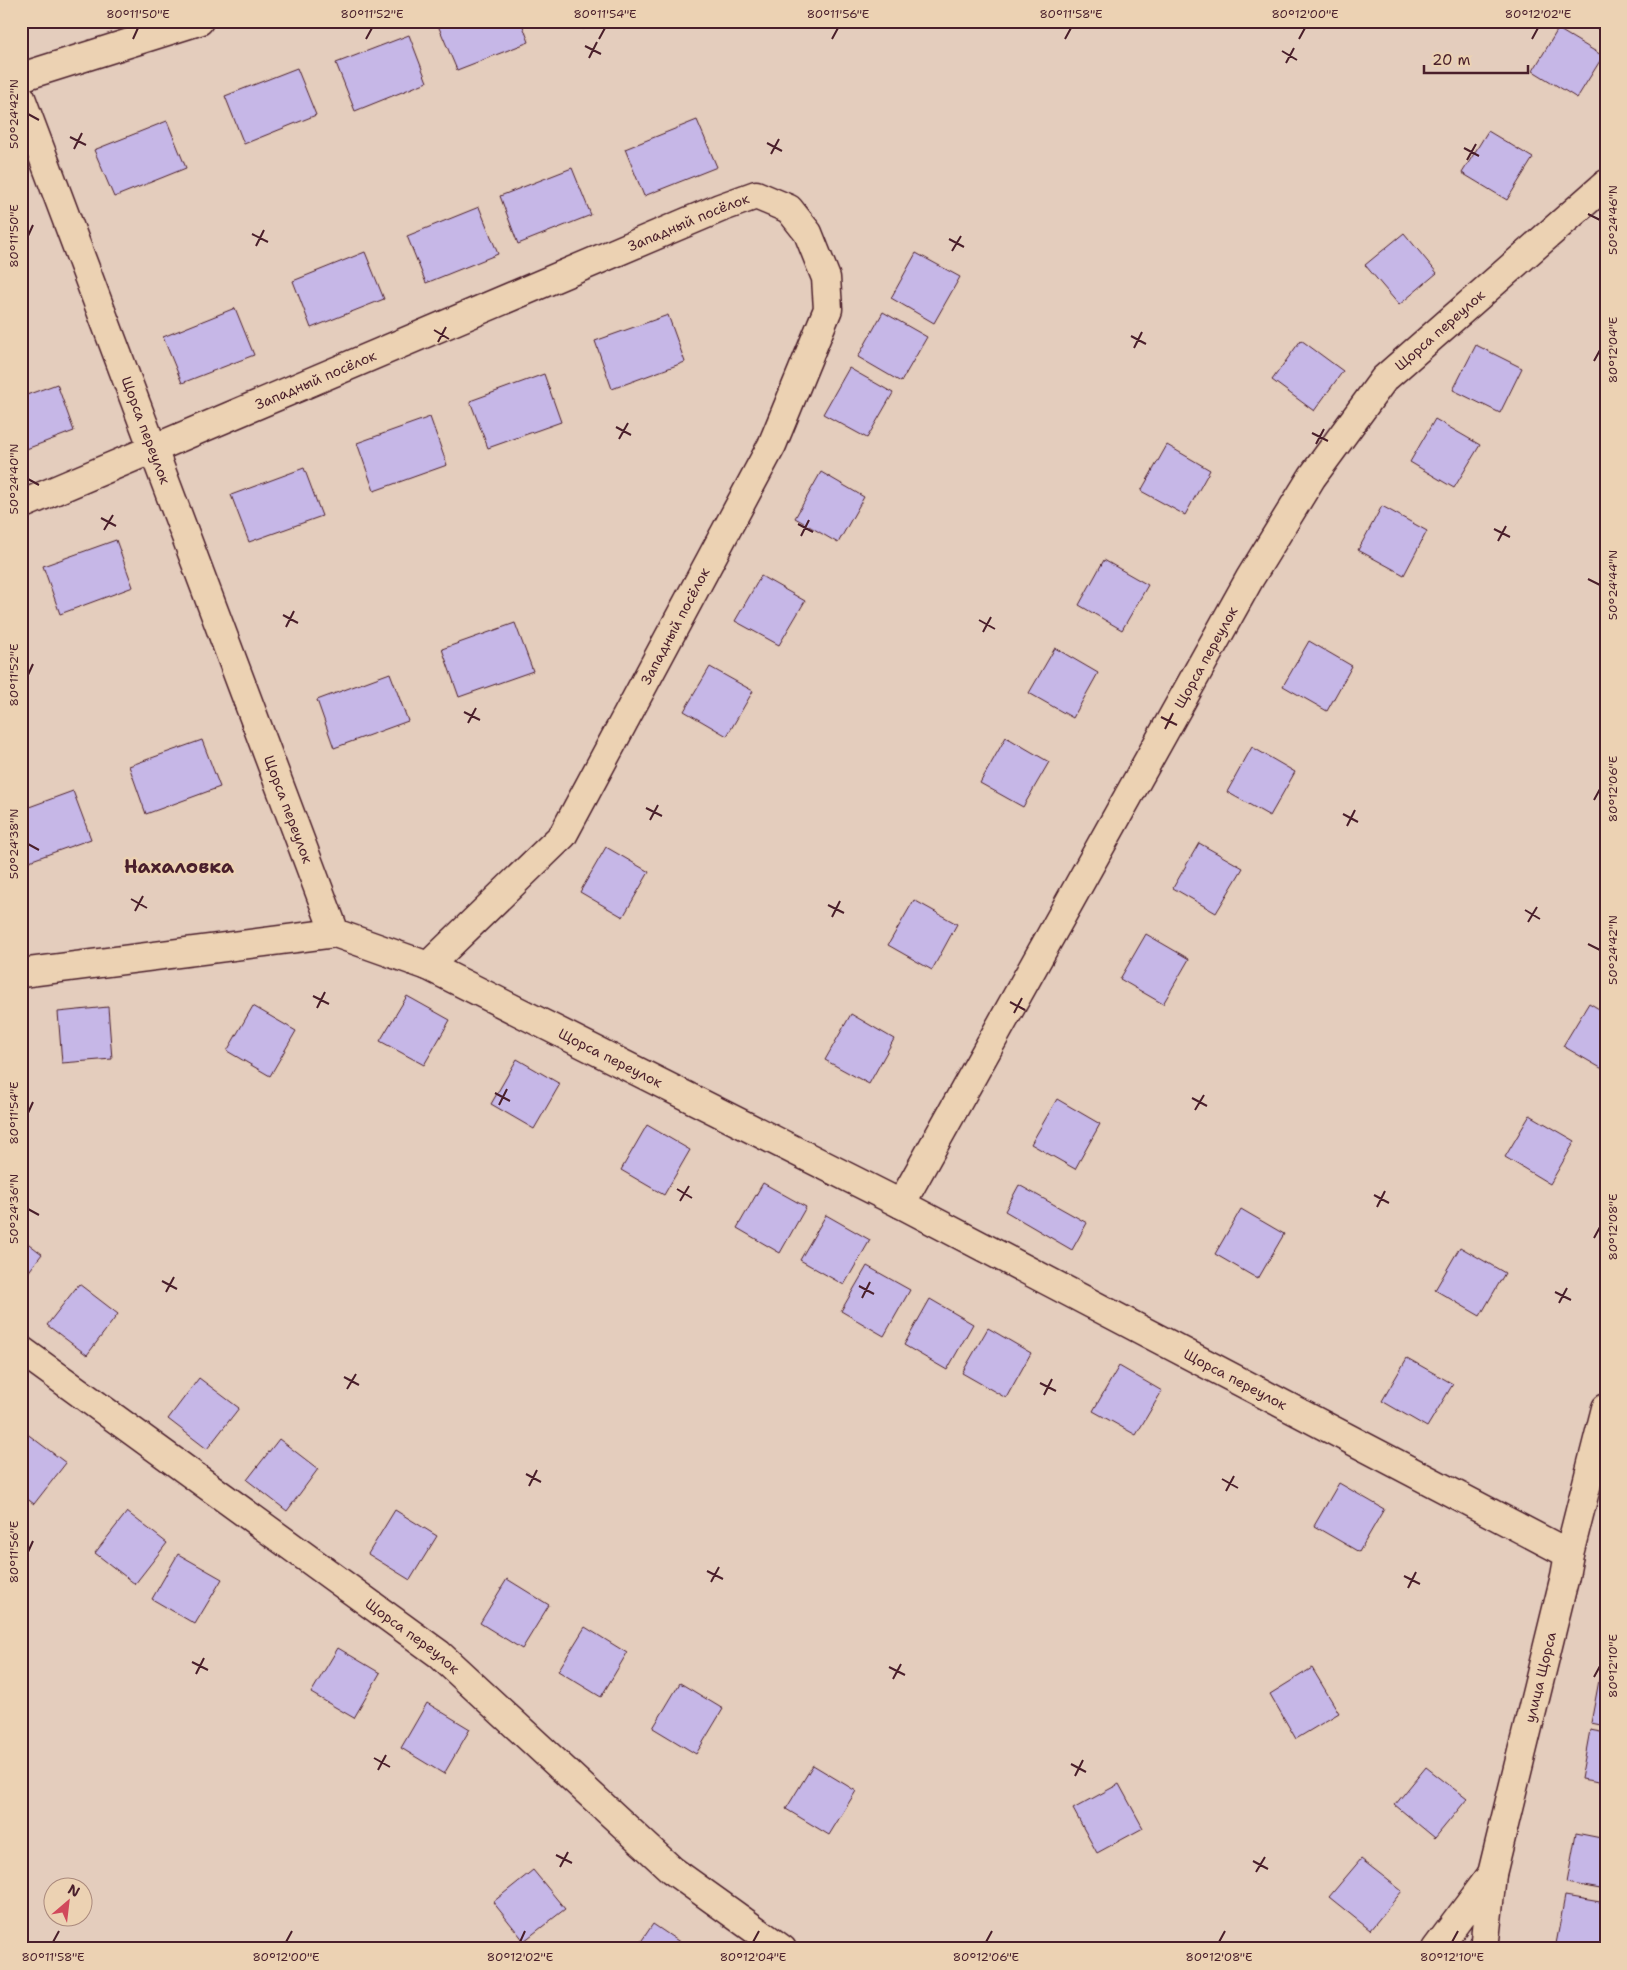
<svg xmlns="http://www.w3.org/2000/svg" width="1627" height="1970" viewBox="0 0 1627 1970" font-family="'Shantell Sans',sans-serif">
<rect width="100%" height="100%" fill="#e4cdbd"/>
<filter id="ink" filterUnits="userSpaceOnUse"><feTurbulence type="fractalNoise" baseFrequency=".02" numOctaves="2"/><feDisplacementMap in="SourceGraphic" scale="10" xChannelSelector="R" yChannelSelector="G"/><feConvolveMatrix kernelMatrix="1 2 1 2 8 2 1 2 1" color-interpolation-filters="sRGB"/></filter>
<g filter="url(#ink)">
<!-- building -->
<path fill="#c6b7e7" stroke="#4a1f2b" d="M442 21H521L529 42 457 70 437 23Z
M580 21H602L583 29Z
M1583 21H1606V33Z
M1558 29 1603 56 1577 98 1533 71Z
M409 35 427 82 355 111 336 63Z
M297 68 316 115 244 144 225 96Z
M697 120 717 167 644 196 625 149Z
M167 121 186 168 114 197 94 150Z
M1488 131 1533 158 1507 200 1462 173Z
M572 168 591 215 518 244 500 196Z
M479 207 498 254 426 283 407 236Z
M1404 233 1437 273 1399 305 1365 265Z
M365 252 384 299 311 328 293 281Z
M916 253 960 277 934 323 891 298Z
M235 308 254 355 182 383 163 337Z
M883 312 927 337 901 382 858 357Z
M668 315 685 362 612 389 595 341Z
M1301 340 1343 371 1314 411 1272 380Z
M1476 345 1522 368 1500 413 1453 390Z
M849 368 893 393 867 438 823 414Z
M544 374 561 422 488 448 470 401Z
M57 384 74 431 21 451V397Z
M430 417 447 465 374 491 357 443Z
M1435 419 1480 445 1454 488 1410 462Z
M1167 445 1210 470 1185 515 1141 491Z
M304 468 322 516 249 542 231 495Z
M821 472 864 497 838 543 795 518Z
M1382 506 1427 531 1404 575 1358 550Z
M116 540 133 587 60 614 43 566Z
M1104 560 1148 585 1122 630 1079 605Z
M761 576 805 601 779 645 735 621Z
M515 623 533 671 459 697 442 649Z
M1309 641 1352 666 1327 711 1283 686Z
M1055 648 1098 673 1073 718 1029 693Z
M710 667 753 691 727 736 684 711Z
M390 673 408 721 334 748 317 700Z
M1006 737 1049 762 1023 807 980 783Z
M202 740 220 787 146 814 129 766Z
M1252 747 1295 772 1270 816 1227 792Z
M73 791 91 839 21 864V810Z
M1199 843 1243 868 1216 913 1173 888Z
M606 847 649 872 623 917 580 892Z
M914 900 957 924 932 970 888 945Z
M1146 934 1189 959 1163 1004 1120 979Z
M407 996 450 1020 424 1065 380 1041Z
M1589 1003 1606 1013V1071L1563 1046Z
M253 1006 296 1031 270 1076 227 1051Z
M108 1007 112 1059 62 1063 58 1012Z
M851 1014 894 1039 869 1084 825 1060Z
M517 1059 560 1084 534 1129 491 1104Z
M1057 1099 1100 1124 1075 1169 1031 1144Z
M1530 1115 1575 1141 1550 1184 1505 1157Z
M647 1125 690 1150 664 1195 621 1170Z
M763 1183 806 1207 780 1253 737 1228Z
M1019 1185 1087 1223 1072 1250 1005 1211Z
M1241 1209 1284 1234 1258 1279 1215 1254Z
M826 1215 870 1240 844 1285 800 1260Z
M21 1238 42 1254 21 1282Z
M1460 1247 1505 1273 1480 1316 1435 1290Z
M867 1266 910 1290 884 1336 841 1311Z
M79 1284 118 1314 87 1355 47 1325Z
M930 1299 973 1324 947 1370 904 1345Z
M988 1328 1031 1353 1006 1398 962 1373Z
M1407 1358 1453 1384 1427 1427 1382 1401Z
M1119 1366 1162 1391 1136 1435 1093 1411Z
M199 1378 239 1408 207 1449 168 1419Z
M26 1433 66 1463 34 1504 21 1494V1439Z
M279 1439 318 1469 287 1511 247 1480Z
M1339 1483 1384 1509 1359 1552 1314 1526Z
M395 1510 437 1536 410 1580 368 1554Z
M127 1512 167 1543 135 1584 95 1553Z
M178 1554 222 1579 195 1624 152 1599Z
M507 1579 549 1605 522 1649 480 1623Z
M585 1627 627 1653 601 1697 558 1671Z
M1606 1644V1667L1602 1666Z
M338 1648 380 1673 354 1718 311 1693Z
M1312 1668 1339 1713 1296 1739 1270 1694Z
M1600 1675 1606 1676V1726L1591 1723Z
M680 1683 723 1709 696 1754 653 1728Z
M427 1703 470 1729 444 1774 401 1748Z
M1590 1730 1606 1733V1783L1581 1779Z
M813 1765 856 1791 829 1835 786 1809Z
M1426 1767 1467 1799 1435 1838 1395 1805Z
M1119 1784 1143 1828 1097 1853 1073 1809Z
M1576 1833 1606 1839V1890L1567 1883Z
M1361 1859 1402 1891 1370 1930 1329 1897Z
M533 1870 565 1909 524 1941 493 1902Z
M1565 1896 1606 1903V1949H1580L1556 1944Z
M653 1924 690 1949H636Z"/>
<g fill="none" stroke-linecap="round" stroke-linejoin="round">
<defs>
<g id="minor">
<path d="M21 77 199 21"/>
<path id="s1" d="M21 98 335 933 428 966 901 1204 1569 1554"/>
<path id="s2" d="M21 505 720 208 756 195 789 209 808 233 826 278 828 309 772 445 563 835 428 966"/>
<path d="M21 973 335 933"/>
<path id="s3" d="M901 1204 1250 578 1312 477 1384 379 1606 184"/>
<path id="s4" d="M21 1350 439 1654 672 1870 782 1949"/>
<path d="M1436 1949 1492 1874"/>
<path id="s5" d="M1484 1949 1492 1874 1565 1576 1569 1554 1606 1408"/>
</g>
</defs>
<!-- minor casing -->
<use href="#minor" stroke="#4a1f2b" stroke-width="31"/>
<!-- minor -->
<use href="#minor" stroke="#ecd2b3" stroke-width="28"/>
</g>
</g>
<!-- ticks -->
<path fill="none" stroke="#4a1f2b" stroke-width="2" d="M133 39 138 28M366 39 372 28M599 39 605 28M832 39 838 28M1065 39 1071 28M1299 39 1305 28M1532 39 1538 28M585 46 601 54M1282 51 1297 60M589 58 597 42M1286 63 1294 48M28 114 39 120M70 137 86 145M767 143 782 151M1464 148 1479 156M74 149 82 133M771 154 779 139M1467 160 1476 144M1588 214 1600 220M252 234 268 242M28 236 33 225M949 239 964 247M256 246 264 230M952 251 961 236M434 330 449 339M1131 336 1146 344M438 342 446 327M1134 348 1142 332M1594 361 1600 350M616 427 631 435M1312 433 1328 441M619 439 628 423M1316 444 1324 429M28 479 39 485M101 518 116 526M798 524 813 532M1494 529 1510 537M104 530 113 515M801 536 809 520M1498 541 1506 526M1588 579 1600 585M283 615 298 623M979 620 995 629M286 627 294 611M983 632 991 617M28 675 33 664M464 712 480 720M1161 717 1177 725M468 723 476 708M1165 729 1173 713M1594 800 1600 789M646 808 662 816M1343 814 1358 822M650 820 658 805M1347 826 1355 810M28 844 39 850M131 899 147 908M828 905 844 913M1525 910 1540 919M135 911 143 896M832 917 840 901M1528 922 1537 907M1588 944 1600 950M313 996 329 1004M1010 1002 1025 1010M317 1008 325 992M1014 1013 1022 998M495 1093 510 1101M1192 1098 1207 1106M499 1105 507 1089M1195 1110 1204 1095M28 1113 33 1102M677 1189 692 1198M1374 1195 1389 1203M680 1201 689 1186M1377 1207 1385 1191M28 1209 39 1215M1594 1238 1600 1227M162 1281 177 1289M859 1286 874 1294M166 1292 174 1277M1555 1292 1571 1300M862 1298 870 1282M1559 1303 1567 1288M344 1377 359 1385M1040 1383 1056 1391M347 1389 356 1374M1044 1395 1052 1379M526 1474 541 1482M1222 1479 1238 1488M529 1486 537 1470M1226 1491 1234 1476M28 1552 33 1541M707 1571 723 1579M1404 1576 1420 1584M711 1582 719 1567M1408 1588 1416 1572M192 1662 208 1670M889 1667 905 1675M196 1674 204 1658M1594 1677 1600 1666M893 1679 901 1664M374 1758 390 1767M1071 1764 1086 1772M378 1770 386 1755M1075 1776 1083 1760M556 1855 572 1863M1253 1861 1268 1869M560 1867 568 1852M1256 1872 1265 1857M53 1942 59 1931M286 1942 292 1931M520 1942 525 1931M753 1942 759 1931M986 1942 992 1931M1219 1942 1225 1931M1452 1942 1458 1931"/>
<g text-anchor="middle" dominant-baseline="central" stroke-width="5" stroke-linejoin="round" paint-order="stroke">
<!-- street labels -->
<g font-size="14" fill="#4a1f2b" stroke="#ecd2b3">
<text stroke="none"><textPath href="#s2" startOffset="725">Западный посёлок</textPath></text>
<text stroke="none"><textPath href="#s3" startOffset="1031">Щорса переулок</textPath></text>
<text stroke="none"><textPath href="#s2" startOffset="320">Западный посёлок</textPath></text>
<text stroke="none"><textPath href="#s1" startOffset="355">Щорса переулок</textPath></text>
<text transform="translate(675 626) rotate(-62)">Западный посёлок</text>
<text stroke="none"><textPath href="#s3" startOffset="626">Щорса переулок</textPath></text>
<text stroke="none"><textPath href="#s1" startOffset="760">Щорса переулок</textPath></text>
<text stroke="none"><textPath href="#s1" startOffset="1195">Щорса переулок</textPath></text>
<text stroke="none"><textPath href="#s1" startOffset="1898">Щорса переулок</textPath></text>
<text stroke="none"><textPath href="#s4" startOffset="485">Щорса переулок</textPath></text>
<text stroke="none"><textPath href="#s5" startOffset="278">улица Щорса</textPath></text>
</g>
<!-- district labels -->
<g font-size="19" font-weight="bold" fill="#4a1f2b" stroke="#ecd2b3">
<text x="179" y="866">Нахаловка</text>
</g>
</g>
<!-- margin -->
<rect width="1627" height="1970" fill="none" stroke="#ecd2b3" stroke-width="55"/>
<!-- north arrow -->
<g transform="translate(68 1902) rotate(28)"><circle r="24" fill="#ecd2b3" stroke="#ab8a7d"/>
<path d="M0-4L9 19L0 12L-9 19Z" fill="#d1495b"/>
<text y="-8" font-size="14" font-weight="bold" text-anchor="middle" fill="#4a1f2b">N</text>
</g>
<!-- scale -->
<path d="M1424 65v8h104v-8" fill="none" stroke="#4a1f2b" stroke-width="2.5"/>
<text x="1432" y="65" font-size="15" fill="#4a1f2b" stroke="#ecd2b3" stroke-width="4" paint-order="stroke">20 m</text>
<rect x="28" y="28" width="1572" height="1914" fill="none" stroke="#4a1f2b" stroke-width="2"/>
<g font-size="12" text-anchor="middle" fill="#4a1f2b">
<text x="138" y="18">80°11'50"E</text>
<text x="372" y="18">80°11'52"E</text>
<text x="605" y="18">80°11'54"E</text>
<text x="838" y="18">80°11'56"E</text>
<text x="1071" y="18">80°11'58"E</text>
<text x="1305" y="18">80°12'00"E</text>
<text x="1538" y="18">80°12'02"E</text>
<text transform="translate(14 114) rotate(-90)" y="4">50°24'42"N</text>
<text transform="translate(1613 220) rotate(-90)" y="4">50°24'46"N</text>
<text transform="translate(14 236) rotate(-90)" y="4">80°11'50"E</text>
<text transform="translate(1613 350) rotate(-90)" y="4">80°12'04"E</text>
<text transform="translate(14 479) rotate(-90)" y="4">50°24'40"N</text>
<text transform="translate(1613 585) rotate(-90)" y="4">50°24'44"N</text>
<text transform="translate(14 675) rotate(-90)" y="4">80°11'52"E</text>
<text transform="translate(1613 789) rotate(-90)" y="4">80°12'06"E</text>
<text transform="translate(14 844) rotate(-90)" y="4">50°24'38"N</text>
<text transform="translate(1613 950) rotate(-90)" y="4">50°24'42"N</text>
<text transform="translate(14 1113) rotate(-90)" y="4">80°11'54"E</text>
<text transform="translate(14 1209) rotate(-90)" y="4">50°24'36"N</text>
<text transform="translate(1613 1227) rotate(-90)" y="4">80°12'08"E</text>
<text transform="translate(14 1552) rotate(-90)" y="4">80°11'56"E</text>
<text transform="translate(1613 1666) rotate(-90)" y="4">80°12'10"E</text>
<text x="53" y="1961">80°11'58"E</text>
<text x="286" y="1961">80°12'00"E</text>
<text x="520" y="1961">80°12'02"E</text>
<text x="753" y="1961">80°12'04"E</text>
<text x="986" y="1961">80°12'06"E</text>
<text x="1219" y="1961">80°12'08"E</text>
<text x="1452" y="1961">80°12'10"E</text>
</g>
</svg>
